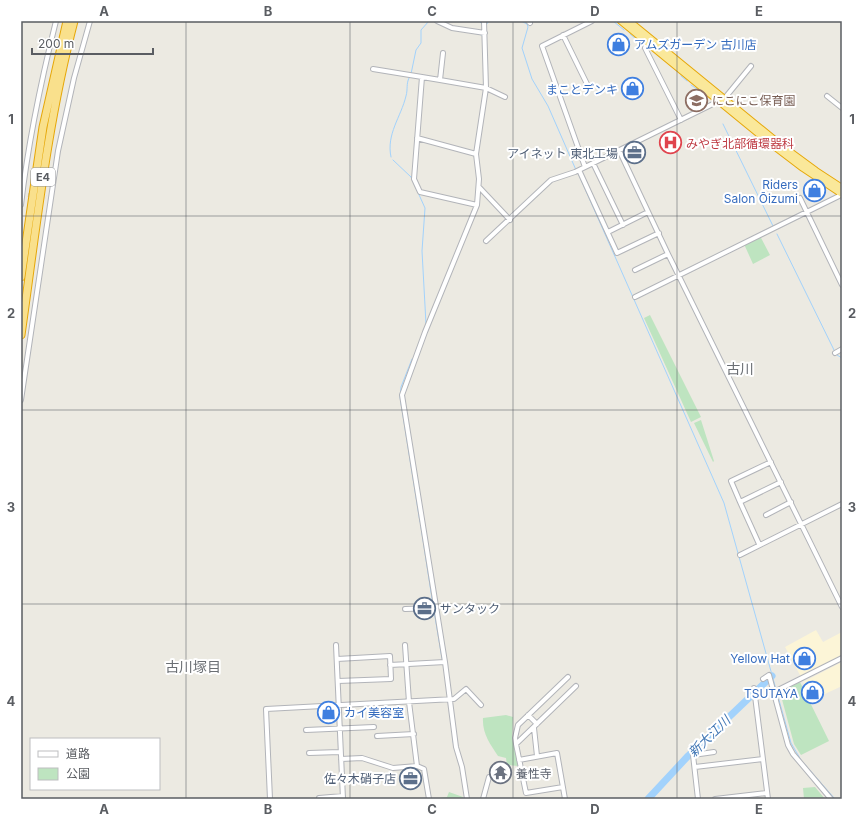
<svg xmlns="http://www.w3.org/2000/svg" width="863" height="820" viewBox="0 0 863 820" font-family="Inter,'Noto Sans JP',sans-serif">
<rect width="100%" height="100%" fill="#eceae2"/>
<!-- commercial -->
<path fill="#fcf5d7" d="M816 630 823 642 842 632V656L801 677 785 647Z
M842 662V686L812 700 803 682Z"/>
<!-- green -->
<path fill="#bee4c0" d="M760 236 770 255 753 264 744 244Z
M650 315 701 417 691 422 644 318Z
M701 420 714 461 713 462 694 423Z
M800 682 829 741 801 755 794 744 780 692Z
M506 715 513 717 512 737 518 766 507 765 506 758 498 756C490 744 482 733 483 718Z
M815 787 825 799H804L803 788Z
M449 792 463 797V799H432L447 797Z"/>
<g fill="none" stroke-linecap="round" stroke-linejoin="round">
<!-- stream -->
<path stroke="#a2d2fc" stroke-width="1" d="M479 21 483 25
M521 21 527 24 528 27 522 48 532 79 548 106 576 170
M613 21 624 30
M486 25 489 21
M474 33 482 35
M630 34 641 43
M411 74 416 50 421 43V30L429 21
M681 76 687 81
M691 85 697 89
M702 94 705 96
M723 124 773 226
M391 157C386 134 401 117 406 96 408 89 406 84 409 78
M393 160 411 177 425 208 422 251 426 324
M578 173 724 503 791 743 801 760 835 799
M777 234 835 352
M837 355 842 358
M412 359 401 387 400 397 420 522
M421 527 433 605
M434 611 442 658
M453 741 456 754"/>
<!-- river -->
<path stroke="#a2d2fc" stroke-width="7" d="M648 799 688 756 772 676"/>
<!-- minor-tunnel -->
<path stroke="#c8c7c2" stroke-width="4" stroke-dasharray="4 2" stroke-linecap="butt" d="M28 195 46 197"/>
<defs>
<path id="minor" d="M437 21 452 28 485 33
M528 21 530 23
M563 35 588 86
M647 42 645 48 681 120
M443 53 440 80 422 77 414 179 420 192 477 205
M373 69 422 77
M440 80 486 88 505 97
M827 96 842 108
M724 99 751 66
M417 138 476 154
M619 150 668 254 842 607
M593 163 623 225
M585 167 542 46 592 21
M579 170 617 253 659 233
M479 187 510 220
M800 198 842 285
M21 205C28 143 41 81 56 21
M608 232 648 212
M486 241 551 180 575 172 719 101
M635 270 668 254
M635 297 839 196 840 193
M835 353 842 349
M21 400 58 151 74 78 90 21
M771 462 731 481 740 502 781 482
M740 502 759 544
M766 515 791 502
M740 555 842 504
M405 609 436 608
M336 645 343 799
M405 645 409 702 417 766 424 769 429 799
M337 659 390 656 391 679 338 681
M390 665 445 662
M763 679 769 675 788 745 793 754 831 799
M754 688 768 799
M778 690 842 658
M528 715 537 724
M534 728 537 756
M306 730 374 727
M377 736 414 734
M516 744 515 738 518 725 568 677
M309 753 340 752
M341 759 362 758 393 768 417 766
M519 760 557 753 565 799
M695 767 763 759
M563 787 526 793 516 744 576 686
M319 798 343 796
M270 799 266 709 454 699 466 689 481 705
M467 799 462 767 456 747 445 662 402 395 425 332 477 205 479 179 476 154 486 88 484 21
M483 799 489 777
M698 799 693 755 714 752
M715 799 767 793"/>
<path id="trunk" d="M621 21 765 139 803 168 842 194
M629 21 782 146 816 171 842 188"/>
<path id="motorway" d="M21 277 43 127 67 21
M21 335C36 230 47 124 74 21"/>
</defs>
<!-- minor casing -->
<use href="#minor" stroke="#b2b4b9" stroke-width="6"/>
<!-- trunk casing -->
<use href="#trunk" stroke="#e6a708" stroke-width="8"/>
<!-- motorway casing -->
<use href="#motorway" stroke="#e6a708" stroke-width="9"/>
<!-- minor -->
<use href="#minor" stroke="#fff" stroke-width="4"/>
<!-- trunk -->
<use href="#trunk" stroke="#fae89a" stroke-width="6"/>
<!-- motorway -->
<use href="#motorway" stroke="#f9e08c" stroke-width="7"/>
</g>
<!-- grid -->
<path fill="none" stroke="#5a5d62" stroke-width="1" stroke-opacity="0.55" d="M186 21V799M350 21V799M513 21V799M677 21V799M21 216H842M21 410H842M21 604H842"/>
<!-- icons -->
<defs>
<symbol id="shop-ring" viewBox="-11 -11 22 22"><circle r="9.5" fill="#fff" stroke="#3f7fe0" stroke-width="1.5"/><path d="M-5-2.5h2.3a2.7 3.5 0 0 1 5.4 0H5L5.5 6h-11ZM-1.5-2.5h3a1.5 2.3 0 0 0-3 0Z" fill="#3f7fe0"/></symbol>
<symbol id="school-ring" viewBox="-11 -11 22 22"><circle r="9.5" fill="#fff" stroke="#8d6e63" stroke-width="1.5"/><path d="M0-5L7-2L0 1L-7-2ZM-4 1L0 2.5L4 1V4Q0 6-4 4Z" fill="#8d6e63"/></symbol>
<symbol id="hospital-ring" viewBox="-11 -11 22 22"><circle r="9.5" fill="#fff" stroke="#e0444e" stroke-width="1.5"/><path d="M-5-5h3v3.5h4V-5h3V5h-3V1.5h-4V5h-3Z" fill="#e0444e"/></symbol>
<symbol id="office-ring" viewBox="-11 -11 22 22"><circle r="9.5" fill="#fff" stroke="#5c6f8a" stroke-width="1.5"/><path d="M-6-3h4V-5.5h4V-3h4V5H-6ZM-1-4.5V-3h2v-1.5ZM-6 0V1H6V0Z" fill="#5c6f8a"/></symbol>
<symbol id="temple-ring" viewBox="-11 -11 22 22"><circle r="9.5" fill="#fff" stroke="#6b7280" stroke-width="1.5"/><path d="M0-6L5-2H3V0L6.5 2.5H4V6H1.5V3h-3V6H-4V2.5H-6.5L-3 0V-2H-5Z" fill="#6b7280"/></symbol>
</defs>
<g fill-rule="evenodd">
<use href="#shop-ring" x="606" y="32" width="25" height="25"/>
<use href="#shop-ring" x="620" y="76" width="25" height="25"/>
<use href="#school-ring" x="684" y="88" width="25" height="25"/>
<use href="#hospital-ring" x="658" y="130" width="25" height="25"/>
<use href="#office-ring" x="622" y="140" width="25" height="25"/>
<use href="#shop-ring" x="802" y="178" width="25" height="25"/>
<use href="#office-ring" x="412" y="596" width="25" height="25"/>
<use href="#shop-ring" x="792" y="646" width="25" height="25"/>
<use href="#shop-ring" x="800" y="680" width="25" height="25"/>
<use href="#shop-ring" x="316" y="700" width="25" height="25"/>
<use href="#temple-ring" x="488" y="760" width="25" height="25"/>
<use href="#office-ring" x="398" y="766" width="25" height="25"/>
</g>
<g text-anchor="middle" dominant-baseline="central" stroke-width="4" stroke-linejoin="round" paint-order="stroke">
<!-- shield labels -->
<rect fill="#fff" stroke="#8c8e91" stroke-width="1" x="31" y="168" width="24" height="18" rx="3"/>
<g font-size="11" font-weight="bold" fill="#5a5d62">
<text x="43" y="177">E4</text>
</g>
<!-- shop labels -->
<g font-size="12" fill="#366cbe" stroke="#fff" text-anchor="end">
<text x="634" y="44" text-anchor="start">アムズガーデン 古川店</text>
<text x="618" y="89">まことデンキ</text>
<text x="798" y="184">Riders<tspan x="798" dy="14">Salon Ōizumi</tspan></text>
<text x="790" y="658">Yellow Hat</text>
<text x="798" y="693">TSUTAYA</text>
<text x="344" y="712" text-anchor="start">カイ美容室</text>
</g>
<!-- education labels -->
<g font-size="12" fill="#785e54" stroke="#fff" text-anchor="start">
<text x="712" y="100">にこにこ保育園</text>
</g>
<!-- health labels -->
<g font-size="12" fill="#be3a42" stroke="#fff" text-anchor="start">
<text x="686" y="143">みやぎ北部循環器科</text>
</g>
<!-- service labels -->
<g font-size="12" fill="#4e5e75" stroke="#fff" text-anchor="end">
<text x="618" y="153">アイネット 東北工場</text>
<text x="440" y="608" text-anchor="start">サンタック</text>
<text x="396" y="778">佐々木硝子店</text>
</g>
<!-- worship labels -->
<g font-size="12" fill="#5b616d" stroke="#fff" text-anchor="start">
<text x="516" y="773">養性寺</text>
</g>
<!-- water labels -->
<g font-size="13" font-style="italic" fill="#4378b5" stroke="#fff">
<text transform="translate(709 736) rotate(-44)">新大江川</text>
</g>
<!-- quarter labels -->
<g font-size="14" fill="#6b6f74" stroke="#fff">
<text x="740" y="368">古川</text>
<text x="193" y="666">古川塚目</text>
</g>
</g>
<!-- border -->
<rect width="863" height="820" fill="none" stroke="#ffffff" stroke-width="44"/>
<!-- legend -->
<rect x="30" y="738" width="130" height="52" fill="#ffffff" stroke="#bdbec0"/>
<rect x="38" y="751" width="20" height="6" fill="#ffffff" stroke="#bdbec0"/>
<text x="66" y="758" font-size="12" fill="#5a5d62">道路</text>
<rect x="38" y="768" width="20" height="12" fill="#bee4c0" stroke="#bdbec0"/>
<text x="66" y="778" font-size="12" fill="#5a5d62">公園</text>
<!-- scale -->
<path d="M32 48v6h121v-6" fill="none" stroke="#5a5d62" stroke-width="2"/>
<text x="38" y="48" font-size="12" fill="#5a5d62" stroke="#ffffff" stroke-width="3" paint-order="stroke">200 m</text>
<rect x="22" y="22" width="819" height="776" fill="none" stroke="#5a5d62" stroke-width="1.5"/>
<g font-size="13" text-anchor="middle" font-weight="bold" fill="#5a5d62">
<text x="104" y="16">A</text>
<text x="268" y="16">B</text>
<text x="432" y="16">C</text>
<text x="595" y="16">D</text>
<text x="759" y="16">E</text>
<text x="11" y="124">1</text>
<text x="852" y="124">1</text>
<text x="11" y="318">2</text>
<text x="852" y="318">2</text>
<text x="11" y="512">3</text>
<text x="852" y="512">3</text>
<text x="11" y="706">4</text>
<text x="852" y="706">4</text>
<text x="104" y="814">A</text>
<text x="268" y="814">B</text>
<text x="432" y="814">C</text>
<text x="595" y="814">D</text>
<text x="759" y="814">E</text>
</g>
</svg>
